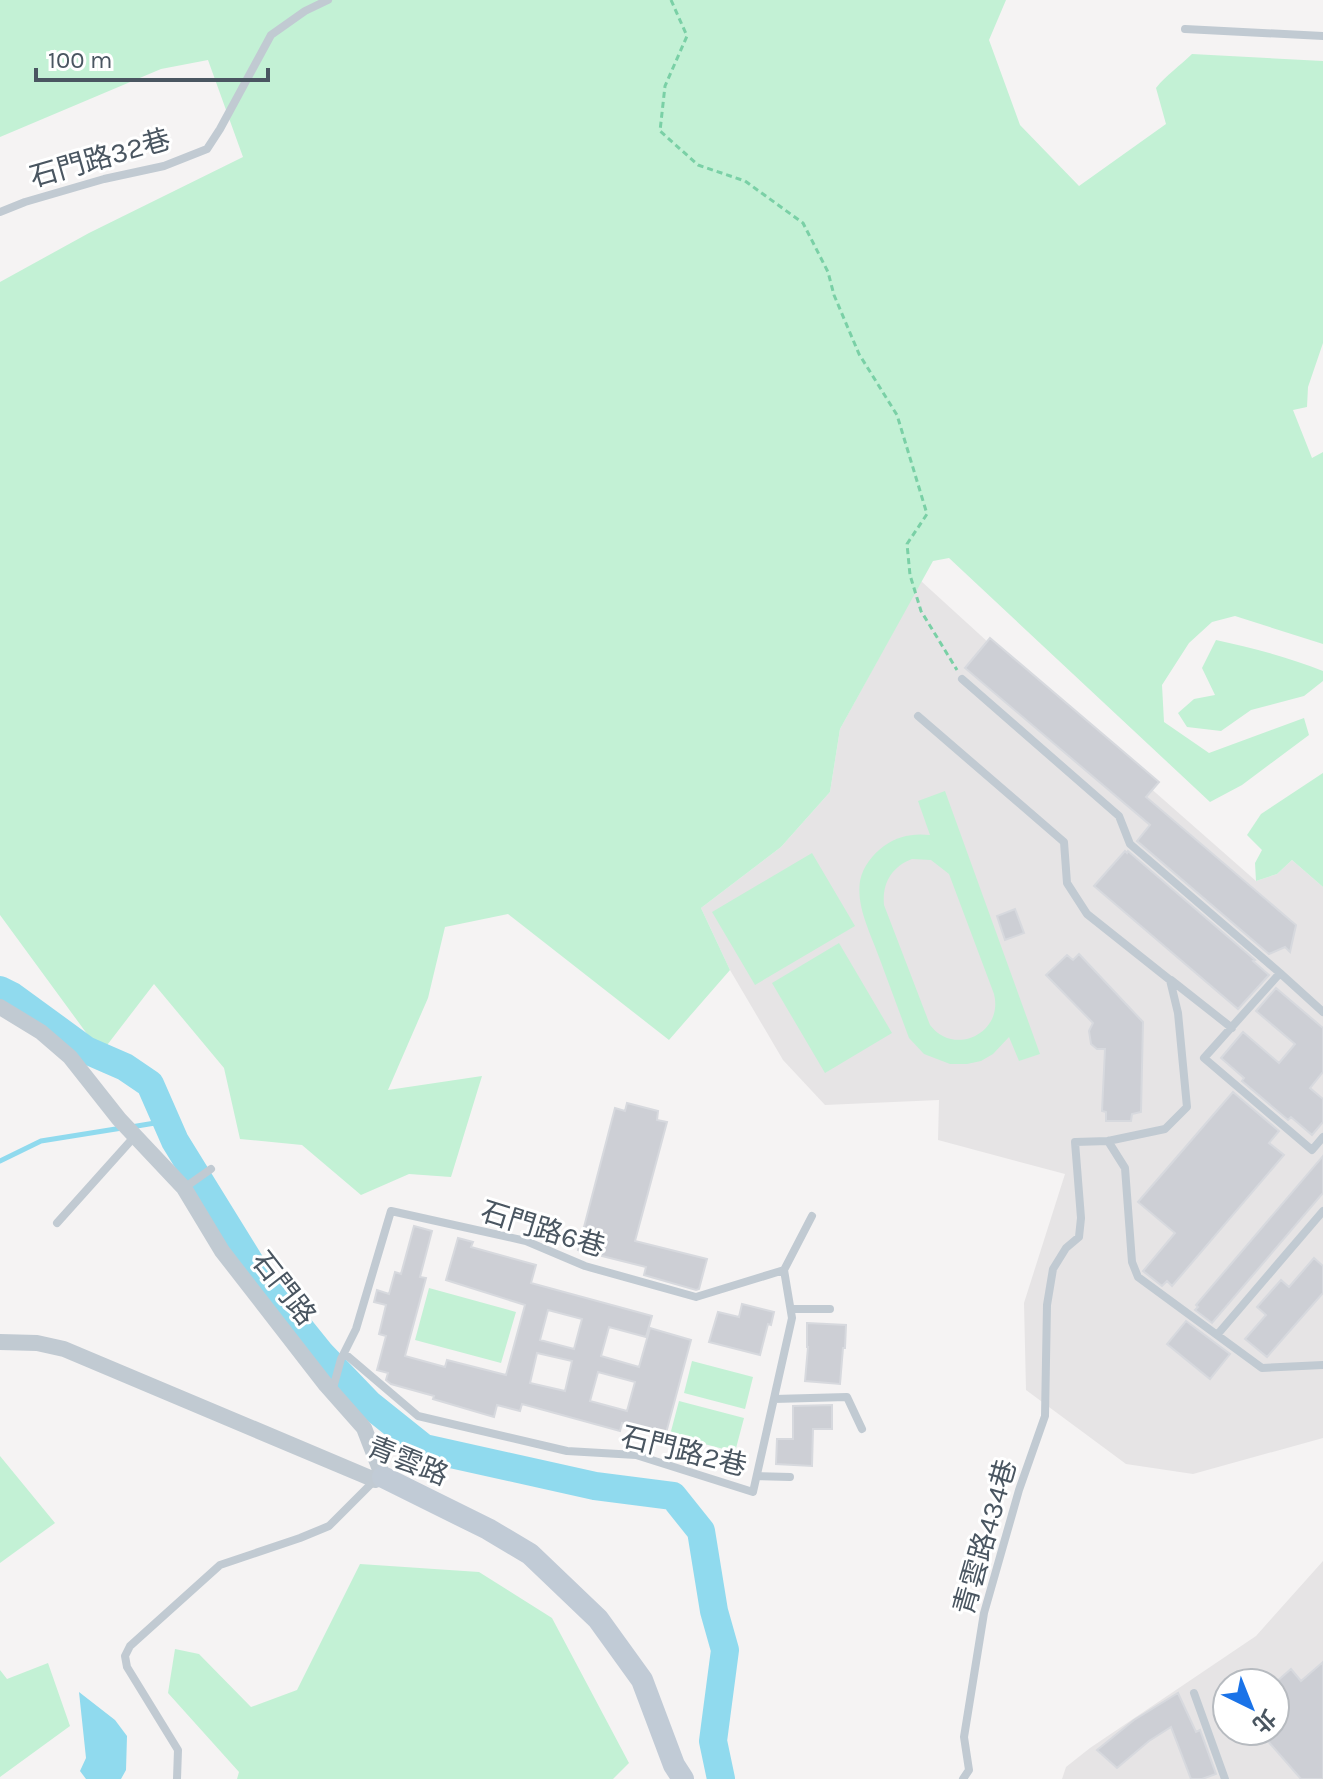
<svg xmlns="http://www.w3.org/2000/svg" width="1323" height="1779" viewBox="0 0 1323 1779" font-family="Karla,'Noto Sans TC',sans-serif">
<rect width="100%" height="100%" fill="#f5f3f3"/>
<!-- education -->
<path fill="#e6e4e5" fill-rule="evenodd" d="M921 581 1081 727 1256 881 1277 874 1292 860 1323 887V1438L1193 1474 1126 1464 1026 1390 1024 1303 1065 1174 938 1140 939 1100 825 1105 783 1060 730 970 701 908 781 847 830 792 840 729Z
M1323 1561V1779H1062L1066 1767 1090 1748 1256 1636ZM1227 1683H1275V1731H1227Z"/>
<!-- green -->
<path fill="#c3f1d5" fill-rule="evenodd" d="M0 0H1006L989 40 1020 125 1079 186 1166 124 1156 88C1166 75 1180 66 1192 54L1323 61V343L1308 387 1307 407 1293 410 1312 458 1323 452V644L1235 616 1212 622 1189 643 1162 685 1164 722 1209 753 1304 718 1309 735 1242 785 1210 802 949 558 933 561 840 729 830 792 781 847 701 908 730 970 669 1040 508 914 445 927 428 998 388 1090 482 1076 451 1177 409 1174 361 1195 302 1145 240 1139 224 1068 154 984 101 1053 0 915V282L89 233 243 157 208 60 161 69 0 137Z
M1216 640C1253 648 1288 657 1323 671V681L1304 696 1251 710 1221 731 1187 727 1178 713 1194 699 1215 695 1202 668Z
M1323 773V887L1292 860 1277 874 1256 881 1255 863 1262 850 1247 835 1261 814Z
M945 791 1040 1054 1019 1061 1009 1037 993 1054 981 1061 967 1064H950L924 1054 909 1038C899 1011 889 984 879 957 871 934 856 907 860 881 863 866 873 854 884 846 898 836 913 833 930 835L918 801ZM912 859 931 860 949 874 994 994C1004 1033 954 1057 930 1025L884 905C882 884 891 867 912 859Z
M812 853 855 926 755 985 712 912Z
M839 943 892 1033 825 1073 772 983Z
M429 1288 516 1312 501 1363 415 1340Z
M692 1361 753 1377 745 1409 684 1393Z
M679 1401 744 1418 735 1452 670 1435Z
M0 1456 55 1523 0 1563Z
M360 1564 479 1572 552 1618 629 1763 613 1779H237L239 1772 168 1693 175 1649 199 1654 251 1707 297 1690Z
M48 1663 70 1726 0 1777V1670L7 1679Z"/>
<!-- water -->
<path fill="#90daee" d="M79 1692 115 1720 127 1736 126 1770 121 1779H86L80 1771 86 1758Z"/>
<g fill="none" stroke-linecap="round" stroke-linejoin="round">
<!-- stream -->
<path stroke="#90daee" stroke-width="5" d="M131 1127 167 1121
M0 1161 41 1141 122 1128"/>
<!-- river -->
<path stroke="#90daee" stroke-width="28" d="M0 990 12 996 86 1050 125 1067 150 1084 175 1141 259 1277 321 1354 369 1404 424 1448 595 1486 673 1496 701 1531 714 1611 725 1650 713 1741 721 1779"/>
</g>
<!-- building -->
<path fill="#cdcfd5" stroke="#d7d9de" stroke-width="2" fill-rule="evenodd" d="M990 638 1159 782 1146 797 1296 925 1290 952 1285 947 1269 954 1137 841 1150 825 965 668Z
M1125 851 1127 853 1128 851 1255 960 1253 961 1269 975 1238 1009 1094 886Z
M1015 909 1024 933 1005 940 997 916Z
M1079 954 1143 1022 1141 1112 1132 1114 1131 1121H1106V1112L1102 1111 1105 1049H1097L1091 1044 1089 1031 1093 1023 1046 975 1067 955 1073 960Z
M1276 988 1323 1028V1072L1310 1088 1323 1099V1122L1312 1135 1291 1117 1288 1120 1242 1081 1244 1078 1221 1058 1243 1032 1279 1063 1295 1044 1256 1011Z
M1233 1092 1279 1131 1269 1143 1284 1155 1172 1286 1167 1281 1162 1286 1143 1271 1175 1233 1138 1202Z
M627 1103 658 1111 657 1120 667 1122 635 1241 707 1259 699 1289 696 1290 644 1275 646 1267 578 1250 615 1108 625 1111Z
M1323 1156V1193L1212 1323 1195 1310 1198 1307 1196 1305Z
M414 1226 432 1231 420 1277 426 1278 405 1356 445 1367 447 1360 506 1375 525 1305 446 1280 458 1238 473 1242 471 1247 536 1265 531 1283 652 1316 646 1337 609 1327 601 1356 639 1367 650 1328 691 1340 666 1433 622 1423 620 1431 522 1404 520 1411 497 1405 494 1417 433 1399 434 1396 391 1384 386 1380 388 1373 377 1370 386 1336 379 1334 386 1305 374 1302 377 1290 389 1294 395 1272 401 1274ZM548 1310 582 1319 574 1349 540 1340ZM537 1353 572 1361 565 1391 530 1383ZM598 1372 635 1382 627 1411 590 1401Z
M1314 1258 1323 1266V1293L1267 1357 1245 1339 1266 1315 1257 1307 1281 1280 1289 1287Z
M742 1304 774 1312 771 1325 768 1324 760 1355 709 1342 718 1312 739 1317Z
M1186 1321 1230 1354 1210 1379 1167 1344Z
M807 1323 846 1325 845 1348H843L840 1384 805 1381 808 1347H807Z
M832 1405V1429H813L812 1466 776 1464 777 1439H793V1406Z
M1323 1662V1779H1301L1259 1731H1275V1683L1291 1669 1301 1681Z
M1178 1693 1196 1732 1200 1730 1216 1774 1202 1779H1191L1171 1727 1149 1741 1117 1768 1097 1750 1134 1720Z"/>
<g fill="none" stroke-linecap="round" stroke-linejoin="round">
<!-- path -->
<path stroke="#7ad0a6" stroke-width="3" stroke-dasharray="6 4" stroke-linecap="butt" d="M671 0 687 36 665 86 660 131 698 165 745 181 803 223 828 272 834 295 859 354 897 415 927 514 907 544 910 575 921 611 957 670"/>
<!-- lane -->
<path stroke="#c1cad2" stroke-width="8" d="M1185 29 1323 36
M0 212 25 202 104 179 164 166 207 149 220 129 271 35 305 11 328 0
M962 679 1119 816 1130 844 1280 973
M918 716 1064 842 1067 883 1087 914 1170 980 1178 1013 1187 1107 1165 1129 1108 1141 1075 1142 1081 1218 1079 1237 1066 1248 1053 1269 1047 1305 1045 1416 1019 1490 984 1613 964 1737 969 1770 963 1779
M1171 980 1232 1028
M1323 1012 1280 973 1204 1058 1312 1150 1323 1137
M1108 1141 1125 1168 1132 1262 1138 1277 1262 1368 1323 1365
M184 1188 211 1169
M57 1223 135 1136
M791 1309H830
M1217 1335 1323 1211
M344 1353 418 1416 567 1451 636 1455 753 1492 792 1318 784 1270 812 1216
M332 1392 341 1359 356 1329 391 1211 526 1241 585 1266 696 1297 784 1270
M774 1399 847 1397 862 1429
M757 1476 790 1477
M1194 1693 1225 1779
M177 1779 178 1750 127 1667 125 1656 130 1646 220 1565 300 1538 329 1526 375 1480"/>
<!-- street -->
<path stroke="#c1cad2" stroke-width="16" d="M0 1007 41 1032 70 1057 119 1119 184 1188 222 1251 326 1385 364 1428 383 1477 375 1480 64 1349 37 1343 0 1342"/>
<!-- secondary -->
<path stroke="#c1cbd6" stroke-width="22" d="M383 1477 488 1529 530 1554 598 1619 642 1680 674 1765 683 1779"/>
</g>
<g text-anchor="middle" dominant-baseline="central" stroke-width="6" stroke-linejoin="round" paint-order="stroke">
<!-- street labels -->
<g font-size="28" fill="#4a5661" stroke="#fff">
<text transform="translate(100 158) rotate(-16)">石門路32巷</text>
<text transform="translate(543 1229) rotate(17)">石門路6巷</text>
<text transform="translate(284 1288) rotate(52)">石門路</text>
<text transform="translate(684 1451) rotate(14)">石門路2巷</text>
<text transform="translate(408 1461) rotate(22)">青雲路</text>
<text transform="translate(985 1537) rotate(-74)">青雲路434巷</text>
</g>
</g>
<!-- north arrow -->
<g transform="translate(1251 1707) rotate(137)"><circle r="38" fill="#ffffff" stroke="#b7bbc0" stroke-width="2"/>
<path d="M0-6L14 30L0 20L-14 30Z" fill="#1a73e8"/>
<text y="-12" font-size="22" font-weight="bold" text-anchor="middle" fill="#4a5661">北</text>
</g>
<!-- scale -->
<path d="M36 68v12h232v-12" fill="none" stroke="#4a5661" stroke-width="4"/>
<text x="48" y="68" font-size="24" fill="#4a5661" stroke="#ffffff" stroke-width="6" paint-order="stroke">100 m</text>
</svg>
